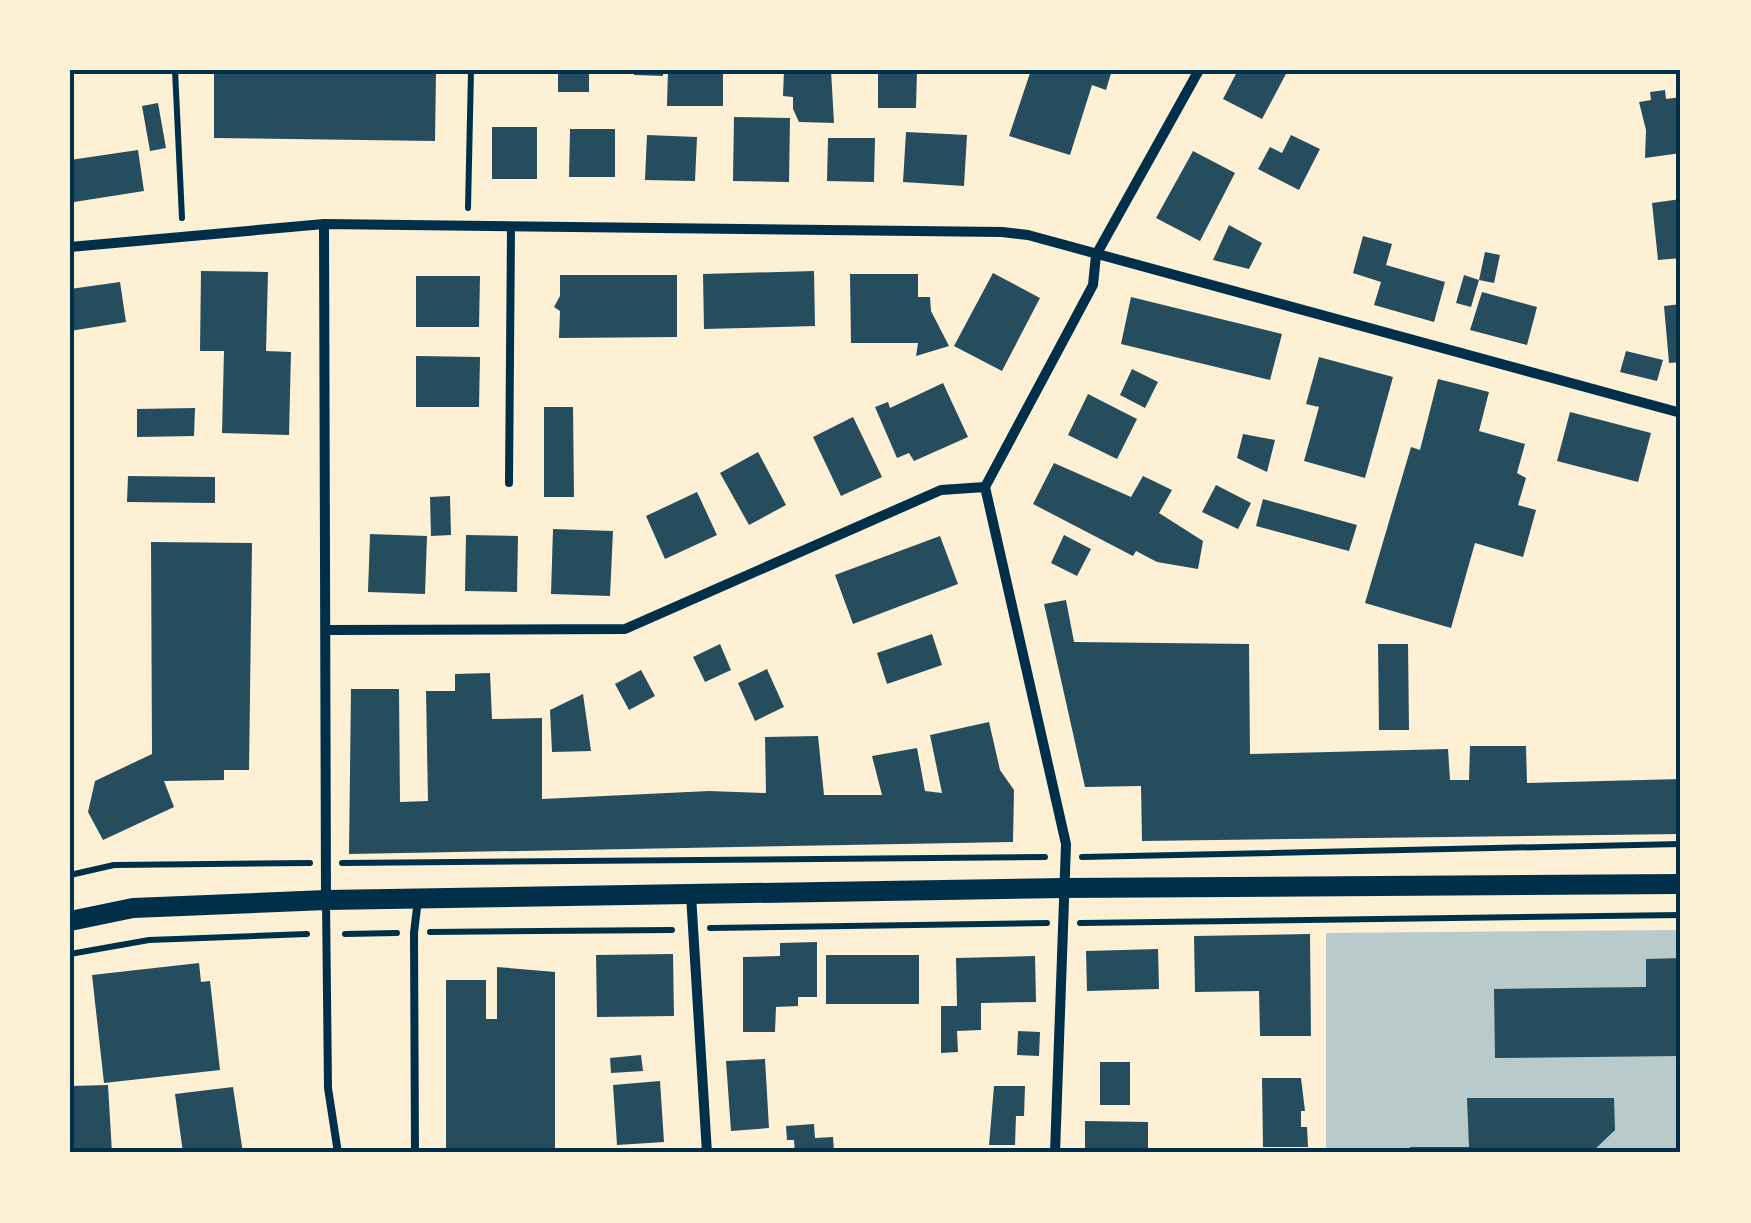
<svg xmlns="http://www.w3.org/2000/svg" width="1751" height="1223" viewBox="0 0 1751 1223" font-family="Arial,sans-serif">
<rect width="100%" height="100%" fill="#fdf0d5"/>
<!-- green -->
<path fill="#b9caca" d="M1681 930V1153H1326V933Z"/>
<!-- building -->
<path fill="#264d5e" d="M214 70H436L435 141 214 138Z
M558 70H589V92H558Z
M634 70H663V76L634 75Z
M668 70H723V106H667Z
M784 70H831L834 123 799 122 793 109V97L783 96Z
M878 70H917L916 108H878Z
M1031 70H1112L1106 90 1092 85 1070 155 1009 136Z
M1238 70H1288L1262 119 1223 99Z
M1665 90 1666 99 1681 97V153L1645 158 1646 130 1639 102 1651 100 1650 92Z
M158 103 166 148 150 151 142 106Z
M734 117 790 118 789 182 733 181Z
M492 127H537V179H492Z
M570 129H615V177H569Z
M906 132 967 135 964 186 903 182Z
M647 135 697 137 695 181 645 180Z
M1291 135 1320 149 1299 190 1258 169 1270 147 1282 153Z
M828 138H875L874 182 827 181Z
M138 150 144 191 74 202 70 160Z
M1193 151 1235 173 1200 241 1156 218Z
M1681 199V258L1658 260 1652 203Z
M1229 225 1262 243 1249 269 1213 260Z
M1363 236 1392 244 1386 265 1445 282 1434 322 1374 305 1381 282 1353 273Z
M1485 252 1500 255 1494 283 1479 280Z
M201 271 268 272 266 351 291 352 289 435 222 433 224 351H200Z
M814 271 815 326 704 329 703 274Z
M993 273 1040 298 1002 371 954 346Z
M850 274H918V297H930L931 311 949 346 916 356 918 343H851Z
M560 275H677V337L559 338 560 311 554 307 560 296Z
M1464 275 1479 280 1471 307 1456 303Z
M416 276H480L479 327H416Z
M120 282 126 322 70 331V289Z
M1482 292 1537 307 1527 345 1470 330Z
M1131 297 1282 334 1270 380 1121 344Z
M1681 304V362L1669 363 1664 306Z
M1626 351 1663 360 1657 381 1620 372Z
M416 356 480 357 479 407H416Z
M1319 357 1393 377 1365 478 1304 461 1319 407 1306 404Z
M1132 369 1158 382 1145 408 1120 395Z
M1438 379 1489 392 1479 431 1525 444 1517 473 1526 478 1518 505 1536 510 1523 557 1475 543 1451 628 1365 603 1411 447 1420 450Z
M943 383 968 437 914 461 909 453 897 458 875 407 888 402 890 408Z
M1088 394 1137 419 1117 459 1068 435Z
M544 407H573L574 497H544Z
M195 408 194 436 137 437V409Z
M1570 412 1651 433 1638 482 1557 461Z
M853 417 882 477 841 496 813 437Z
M1243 434 1275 440 1267 472 1237 458Z
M758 452 786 505 749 525 720 473Z
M1054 463 1131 497 1143 476 1172 490 1159 513 1203 541 1198 569 1157 562 1136 551 1133 556 1033 504Z
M128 476 215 477V503L127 502Z
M1216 485 1251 503 1238 529 1202 512Z
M697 492 717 535 665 559 646 516Z
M450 496 451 535 431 536 430 497Z
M1263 499 1357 525 1349 551 1256 526Z
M553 529 613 531 610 596 551 594Z
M370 534 427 536 425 594 368 592Z
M466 535 518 536 517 592 465 591Z
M1064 535 1091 549 1077 576 1051 563Z
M940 536 958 584 853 624 835 575Z
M151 542 252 543 249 770H224V780L164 781 174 807 103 840 88 812 95 781 152 754Z
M1066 600 1074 642 1249 644 1250 754 1448 749 1450 780H1469L1470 746H1526L1527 783 1681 779V834L1142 841 1141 786 1085 787 1044 604Z
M932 634 942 665 887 684 877 653Z
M720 644 731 670 705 682 693 657Z
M1378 644H1408L1409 730H1379Z
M767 669 784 707 755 721 738 683Z
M641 670 655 696 629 710 615 684Z
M490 673 492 719 542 718V799L709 791 766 793 765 737 818 736 824 795H882L872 756 917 748 925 791 942 793 930 735 989 722 1000 770 1014 790 1013 842 349 854 351 689H399L400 802 428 801 426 691H455V674Z
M583 694 591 751 552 752 550 710Z
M1310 934 1311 1036H1260L1259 991 1195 992 1194 936Z
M817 942V997H798V1006L776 1007 775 1032H743V957L780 956V943Z
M1158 949 1159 989 1087 991 1086 951Z
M673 954 674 1016 597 1017 596 955Z
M826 955H919V1004H826Z
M1035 956 1036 1002 981 1003V1030L957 1031 958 1052 941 1053V1006H957L956 958Z
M1681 958V1056L1495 1058 1494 989 1646 987V959Z
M199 963 201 982 210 981 220 1070 104 1083 92 975Z
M497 967 555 972V1153H446V980H486V1019H497Z
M1018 1031 1040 1032 1039 1056 1017 1055Z
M641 1055 643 1071 611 1073 610 1058Z
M765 1059 769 1128 731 1131 726 1061Z
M1100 1062H1130V1105H1100Z
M1262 1078H1301L1305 1111H1301V1127H1307L1308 1147H1263Z
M660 1081 664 1142 617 1145 613 1085Z
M108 1085 112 1153H70V1086Z
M994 1086H1025L1024 1116H1016L1015 1145H989Z
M233 1087 243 1153H183L175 1094Z
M1467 1098H1614L1615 1130 1591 1153H1409L1410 1147H1469Z
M1085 1121 1148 1122V1153H1085Z
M814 1124 815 1138 833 1137 834 1153H795L794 1140H787L786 1126Z"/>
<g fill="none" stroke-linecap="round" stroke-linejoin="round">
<!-- path -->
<path stroke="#003049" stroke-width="6" d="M175 70 182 218
M468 208 471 70
M1082 857 1681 844
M342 863 1045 857
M70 875 114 865 310 863
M1080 923 1681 915
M710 928 1047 923
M430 932 672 930
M345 934 397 933
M70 954 149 940 307 934"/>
<!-- service -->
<path stroke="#003049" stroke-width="8" d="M509 483 511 229
M326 900 328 1088 338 1153
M415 1153 414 933 418 899"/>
<!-- minor -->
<path stroke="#003049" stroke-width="10" d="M324 224 326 899
M70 247 324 224 1002 232 1028 235 1681 413
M327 630 625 629 941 490 985 487
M691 895 707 1153
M1055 1153 1066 844 985 487 1093 285 1096 255 1199 70"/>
<!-- secondary -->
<path stroke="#003049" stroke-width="20" d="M70 921 133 908 326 900 1063 888 1681 884"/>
</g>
<!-- border -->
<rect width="1751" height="1223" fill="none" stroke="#fdf0d5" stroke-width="145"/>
<rect x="72" y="72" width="1606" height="1078" fill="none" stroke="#003049" stroke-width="4"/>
</svg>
